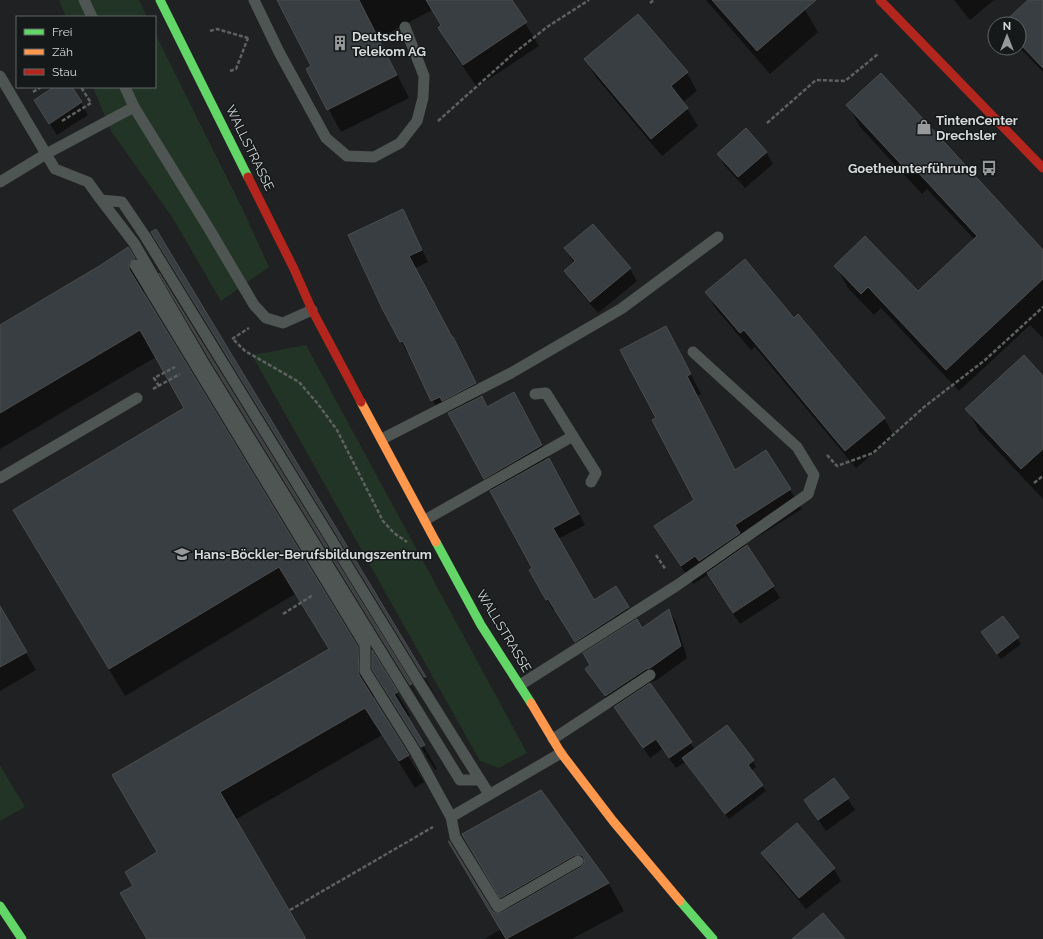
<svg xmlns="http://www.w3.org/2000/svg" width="1043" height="939" viewBox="0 0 1043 939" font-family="Raleway,sans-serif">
<rect width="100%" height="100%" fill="#202122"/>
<!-- green -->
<path fill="#223425" d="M59 0H139L147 17H66Z
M155 33 242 208 269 267 221 301 172 217 111 131 93 87H155Z
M306 345 527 753 499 768 480 761 252 355Z
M0 765 25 807 0 821Z"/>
<!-- shadow -->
<path fill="#0007" d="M278 0H511L539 46 477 87 452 51 439 28 442 26 432 10 379 38 409 98 341 132 307 69 312 67Z
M706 0H796L805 10 818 32 770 74Z
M954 0H994L970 20Z
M1029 0H1043V72L1019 47V24H1003Z
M638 15 687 73 697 91 683 102 698 126 662 156 596 77 585 59Z
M56 87H71L88 115 57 135 42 112Z
M848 105 1043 251V338L1030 325 959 391 881 308 874 315 848 288 836 266 918 293 975 240 927 189 922 194 860 127Z
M766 152 773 164 745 188 725 166 719 154Z
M403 211 428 262 415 268 452 338H453L460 350 482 395 480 396 487 408 524 411 585 525 558 539 594 601 615 588 634 619 582 652 555 609 553 610 530 571 534 569 447 409 439 412 409 353 408 354 383 308Z
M155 231 425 677 438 700 165 255Z
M128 248 149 286 144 289V296L373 675 374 701 424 782 415 788 382 735 235 820 305 939H148L134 886 158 853 329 650 295 594 125 696 30 537 185 408 156 357 0 449V326L101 266Z
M565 249 630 269 637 281 598 313 572 283 565 271 574 263Z
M706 292 794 319 884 418 894 436 856 468 755 347 751 350 717 310Z
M666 327 701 394 697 396 736 471 766 452 802 509 746 544 780 598 740 624 707 575 693 584 667 546 656 527 695 501 657 419Z
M200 341 411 685 424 708 224 382Z
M1043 378V499L979 431 967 409Z
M0 608 36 670 0 691Z
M669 610 676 622 687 658 657 680 649 683 695 750 726 726 753 761 756 767 751 771 766 791 729 819 685 762 676 768 662 749 650 758 615 706 613 707 593 681 587 669Z
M1003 617 1021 644 1001 659 982 633Z
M373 669 397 693 410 715 407 717 437 769 435 770Z
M540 791 609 884 624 911 572 939H485L501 929 491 911 498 915 508 910 479 861Z
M848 799 855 810 826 831 805 800Z
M797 824 834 869 841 881 806 909 769 865 762 853Z"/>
<!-- building -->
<path fill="#393e42" stroke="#4c4d4d" d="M277 0H359L397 75 327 110 306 69 311 66Z
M426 0H512L527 22 463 65 438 28 441 25Z
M712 0H816L757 51Z
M1028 0H1043V68L1019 43V24H1002Z
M638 14 688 72 671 86 688 108 651 139 584 59Z
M881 73 1043 250V279L946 370 868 287 861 294 834 266 865 236 918 291 977 236 914 168 909 173 846 105Z
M54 87H72L82 102 49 124 34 100Z
M746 128 767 152 738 177 717 154Z
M403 209 422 250 409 256 452 337H453L476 383 442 401 440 397 431 401 403 341 400 342 382 308 348 235Z
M593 224 631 268 590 302 564 271 575 261 564 248Z
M156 229 426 677H424L151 232Z
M128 247 135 258 129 262V269L358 647 359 675 409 755 399 761 365 708 220 792 306 939H147L120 893 133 886 125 872 157 852 112 775 329 649 279 567 109 669 13 510 184 408 140 330 0 413V325L101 265Z
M745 259 794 318 798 314 885 418 845 451 744 330 740 333 705 292Z
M159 273 412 684 410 685 209 358Z
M666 326 691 374 687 376 735 470 766 450 791 489 735 525 740 533 699 561 695 556 681 566 654 526 694 500 652 420 656 418 620 350Z
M1024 355 1043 376V449L1021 469 965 409Z
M514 392 542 445 484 479 448 413 482 396 487 407Z
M549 458 579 514 553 528 594 600 616 586 629 607 575 642 548 599 546 600 529 570 532 568 490 491Z
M747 545 774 586 733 613 707 573Z
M0 606 27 652 0 667Z
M669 609 681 646 650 668 646 669 605 696 585 669 590 665 583 653 637 619 642 628Z
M1003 616 1019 637 997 654 981 632Z
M372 650 398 692 394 694 425 745 421 747 372 669Z
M650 683 692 742 669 758 656 739 643 748 614 707Z
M727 725 754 760 748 765 763 785 725 814 682 758Z
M834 778 849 798 818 820 804 800Z
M541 790 609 883 506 939 448 841H449L492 911 495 913H501L581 867 584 864V858L582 855H575L500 898 462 834Z
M797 823 835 868 799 898 761 853Z
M823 913 845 939H792Z"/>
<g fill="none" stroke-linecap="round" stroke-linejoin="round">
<!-- path -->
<path stroke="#5d6261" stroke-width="2.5" stroke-dasharray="4 2" stroke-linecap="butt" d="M650 3 654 0
M210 31 217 29 248 38 250 37
M230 71 236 69 248 38
M33 92 41 87
M62 121 91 103 81 87
M438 121 513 54 547 27 589 0
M767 123 816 80 845 81 878 54
M232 339 249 328
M234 340 245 351 299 382 318 404 337 430 383 521 394 533 407 542
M159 386 154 378 175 367
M153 389 180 374
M827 455 837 466 873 453 924 407 985 360 1043 307
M1034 483 1043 476
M656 555 666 570
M283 614 313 595
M290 910 433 827"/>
<!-- lane -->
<path stroke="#4f5553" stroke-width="11" d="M84 0 92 17
M254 0 279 52 326 138 347 156 374 157 400 143 417 121 423 98 424 76 405 27
M0 76 55 169 88 182 101 200 122 202 145 236 418 681 489 794
M125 87 134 107 208 227 254 305 266 318 283 323 312 310
M0 182 46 154 134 107
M101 200 134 243 203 362 460 780H480
M135 265 365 645V671L415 751 451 817 455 837 498 907 578 861
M535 394 546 393 596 473 591 482
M382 439 511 373 621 309 718 237
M0 478 137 398
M425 520 573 436
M520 685 676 586 808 494 814 475 797 447 693 352
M553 739 650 675
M451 817 561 753"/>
<!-- fast -->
<path stroke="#63d668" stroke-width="9" d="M160 0 248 177
M436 542 481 625 531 703
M680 901 713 939
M0 906 22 939"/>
<!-- slow -->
<path stroke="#ff974d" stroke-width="9" d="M361 402 436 542
M531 703 561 753 613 821 680 901"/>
<!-- jam -->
<path stroke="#b3261e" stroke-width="9" d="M880 0 1043 168
M248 177 294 269 312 310 361 402"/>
</g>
<!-- icons -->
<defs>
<symbol id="building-bare" viewBox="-9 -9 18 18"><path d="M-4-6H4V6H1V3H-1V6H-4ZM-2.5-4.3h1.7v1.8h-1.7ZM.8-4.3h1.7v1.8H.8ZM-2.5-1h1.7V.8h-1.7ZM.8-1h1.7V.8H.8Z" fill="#97999a" stroke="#15191a" stroke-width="2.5" paint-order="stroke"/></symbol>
<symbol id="shop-bare" viewBox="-9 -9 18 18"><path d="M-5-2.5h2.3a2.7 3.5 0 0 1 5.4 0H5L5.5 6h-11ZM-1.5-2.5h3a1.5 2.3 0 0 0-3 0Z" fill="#97999a" stroke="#15191a" stroke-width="2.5" paint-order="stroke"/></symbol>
<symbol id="bus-bare" viewBox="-9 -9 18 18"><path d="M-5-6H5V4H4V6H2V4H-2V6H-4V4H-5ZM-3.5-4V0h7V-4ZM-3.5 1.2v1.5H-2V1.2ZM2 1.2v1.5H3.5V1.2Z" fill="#97999a" stroke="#15191a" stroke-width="2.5" paint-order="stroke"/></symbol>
<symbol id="school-bare" viewBox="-9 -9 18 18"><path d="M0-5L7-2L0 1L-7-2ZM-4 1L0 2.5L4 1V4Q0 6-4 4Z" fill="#97999a" stroke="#15191a" stroke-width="2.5" paint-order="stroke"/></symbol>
</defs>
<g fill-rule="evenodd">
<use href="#building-bare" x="329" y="32" width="22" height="22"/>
<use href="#shop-bare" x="913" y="116" width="22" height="22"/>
<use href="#bus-bare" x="978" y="157" width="22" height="22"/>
<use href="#school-bare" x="171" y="543" width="22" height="22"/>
</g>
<g text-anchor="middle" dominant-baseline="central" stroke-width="3" stroke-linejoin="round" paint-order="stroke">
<!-- poi labels -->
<g font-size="13" font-weight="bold" fill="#d7d9da" stroke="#15191a" text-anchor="start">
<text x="352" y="36">Deutsche<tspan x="352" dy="15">Telekom AG</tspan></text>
<text x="936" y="120">TintenCenter<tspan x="936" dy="15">Drechsler</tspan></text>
<text x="977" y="168" text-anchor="end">Goetheunterführung</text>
<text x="194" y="554">Hans-Böckler-Berufsbildungszentrum</text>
</g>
<!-- street labels -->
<g font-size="13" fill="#d7d9da" stroke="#15191a">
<text transform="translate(250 148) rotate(64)">WALLSTRASSE</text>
<text transform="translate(504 631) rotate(59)">WALLSTRASSE</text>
</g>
</g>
<!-- legend -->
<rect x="16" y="16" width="140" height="72" fill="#15191a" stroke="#636667"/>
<rect x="24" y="29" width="20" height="6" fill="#63d668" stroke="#636667"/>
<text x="52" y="36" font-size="12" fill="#d7d9da">Frei</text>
<rect x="24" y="49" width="20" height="6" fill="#ff974d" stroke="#636667"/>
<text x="52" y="56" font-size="12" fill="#d7d9da">Zäh</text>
<rect x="24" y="69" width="20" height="6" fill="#b3261e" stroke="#636667"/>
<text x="52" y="76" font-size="12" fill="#d7d9da">Stau</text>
<!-- north arrow -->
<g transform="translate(1007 36)"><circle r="19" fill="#15191a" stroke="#636667"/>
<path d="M0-3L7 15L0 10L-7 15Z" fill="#97999a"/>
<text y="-6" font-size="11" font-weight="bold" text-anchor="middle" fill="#d7d9da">N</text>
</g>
</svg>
